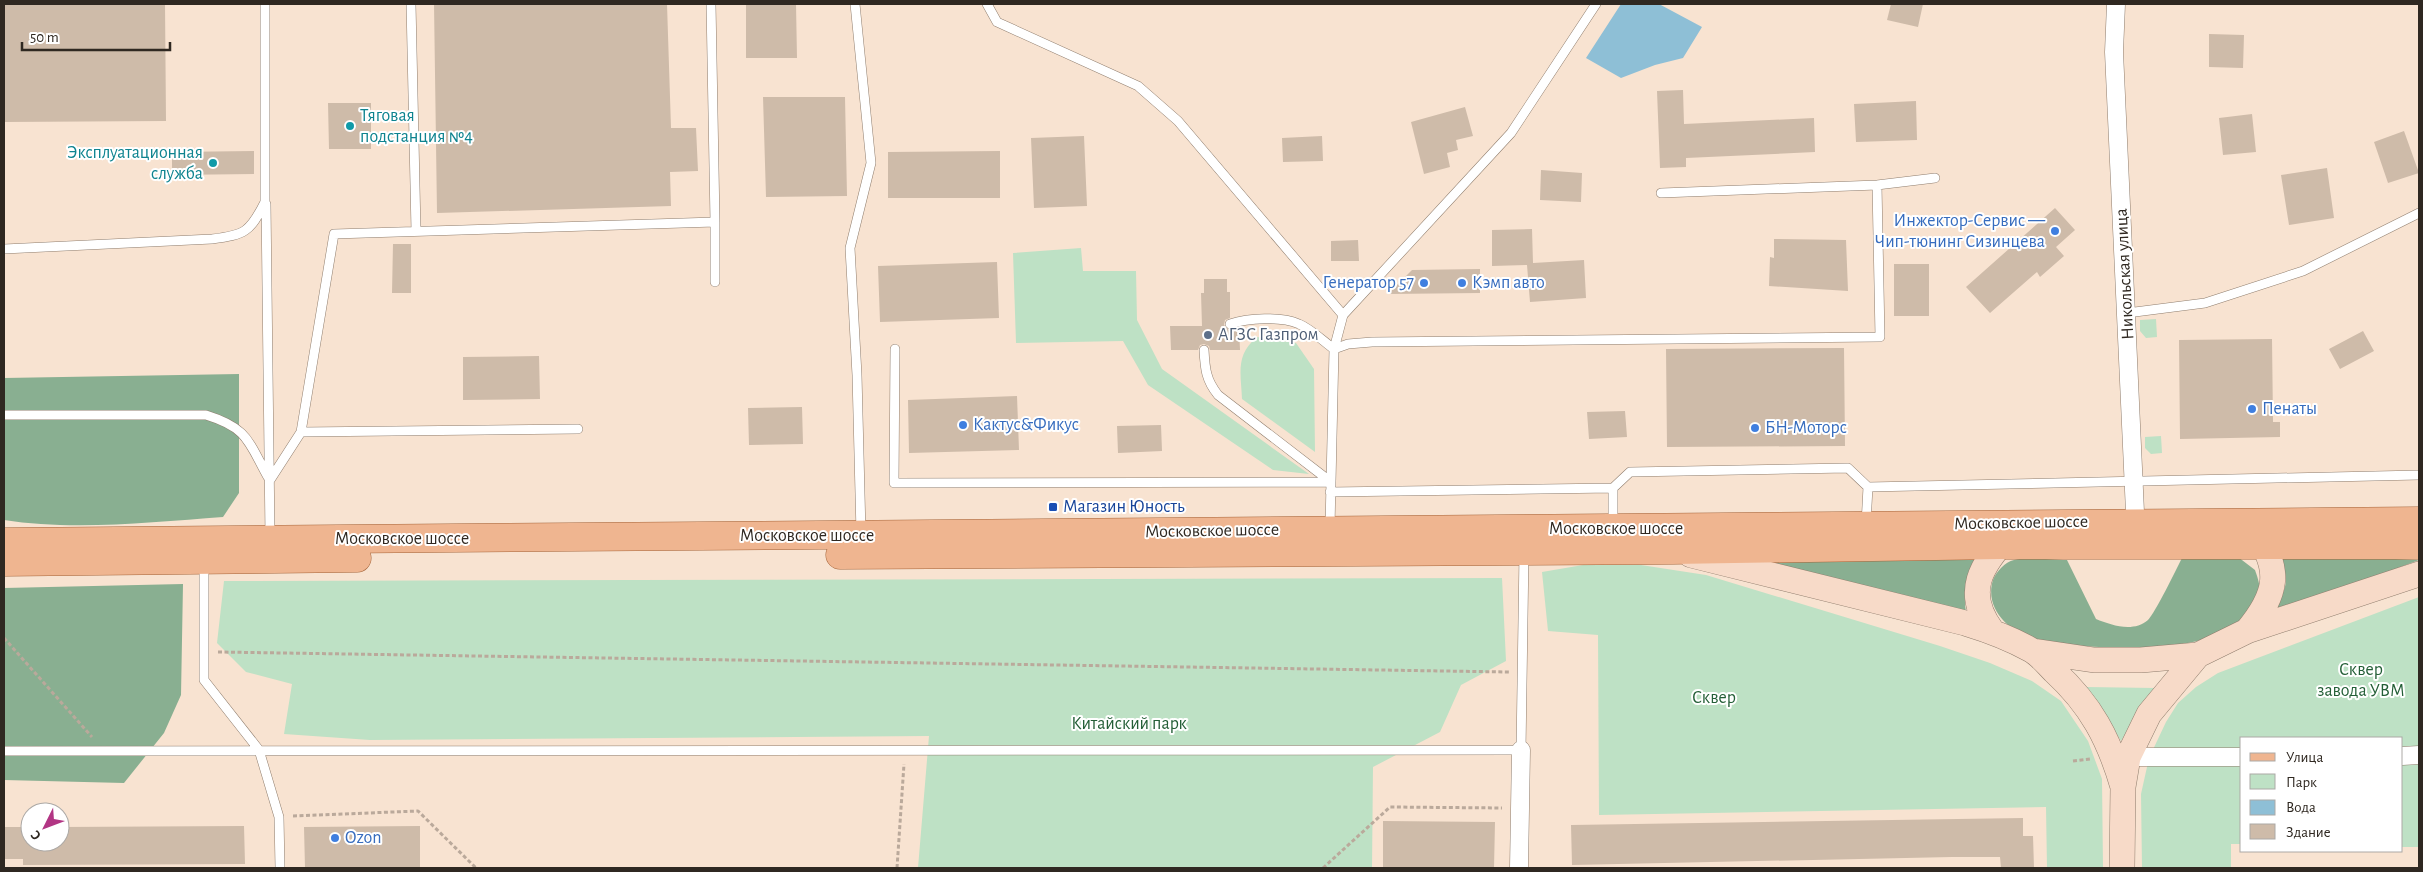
<svg xmlns="http://www.w3.org/2000/svg" width="2423" height="872" viewBox="0 0 2423 872" font-family="'Alegreya Sans',sans-serif">
<rect width="100%" height="100%" fill="#f8e3d1"/>
<!-- green -->
<path fill="#bee1c5" d="M1081 248 1083 271H1136L1137 320 1162 369 1309 474 1273 470 1148 385 1123 341 1016 343 1013 253Z
M2156 319 2157 337 2146 338 2140 331V320Z
M1257 337 1296 343 1314 369 1315 452 1242 399C1241 374 1235 355 1257 337Z
M2161 436 2162 453 2151 454 2145 448V437Z
M1583 565H1641L1706 575 1940 646 1990 663 2032 681 2061 701 2088 741 2102 779 2103 868H2047L2046 807 1599 815 1598 635 1548 631 1542 572Z
M1502 578 1506 661 1461 685 1440 732 1373 767 1372 868H918L929 736 370 740 284 734 292 684 246 672 217 643 224 581Z
M2419 597V847H2402V738H2242V844H2231V868H2142L2141 794 2149 758 2166 722 2178 703 2196 687 2218 673Z
M2086 687 2155 688 2121 741Z"/>
<!-- forest -->
<path fill="#89af91" d="M239 374V493L223 517C154 522 73 531 4 520V378Z
M1979 554C1965 573 1963 591 1966 613L1750 560Z
M2280 554 2419 560 2270 616C2286 589 2291 585 2280 554Z
M2238 557 2255 570C2257 576 2261 586 2259 592 2244 654 2133 650 2084 646 2069 645 2050 645 2035 640 2009 632 1984 608 1993 580 1996 572 2005 562 2014 560 2027 556 2052 560 2067 560L2096 619C2111 625 2133 633 2148 620 2155 613 2176 570 2182 558Z
M183 584 181 695 164 733 124 783 4 780V588Z"/>
<!-- water -->
<path fill="#8ebfd6" d="M1621 4H1659L1702 27 1683 58 1655 65 1621 78 1586 58Z"/>
<!-- building -->
<path fill="#cebba9" d="M4 4H165L166 121 4 122Z
M434 4H667L671 128H696L698 171 670 172 671 206 437 213Z
M746 4H796L797 58H746Z
M1891 4H1923L1918 27 1887 20Z
M2209 34 2244 35 2243 68 2209 67Z
M1683 90 1684 124 1814 118 1815 152 1686 158V167L1660 168 1657 91Z
M763 97H845L847 196 766 197Z
M1916 101 1917 140 1856 142 1854 104Z
M328 103H371V149H329Z
M1465 107 1473 136 1456 140 1458 150 1447 153 1450 167 1424 174 1411 122Z
M2252 114 2256 152 2223 155 2219 118Z
M2404 131 2419 173 2388 183 2374 142Z
M1084 136 1087 206 1034 208 1031 138Z
M1322 136 1323 161 1283 162 1282 138Z
M254 151V174L172 175V152Z
M1000 151V198H888V152Z
M2327 168 2334 218 2289 225 2281 175Z
M1541 170 1582 173 1581 202 1540 200Z
M2055 208 2075 230 2056 247 2064 256 2040 277 2037 272 1990 313 1966 287Z
M1532 229 1533 263 1584 260 1586 298 1530 302 1527 265 1492 266V230Z
M1774 239 1846 240 1848 291 1769 286 1770 257 1774 258Z
M1358 240 1359 261H1331V241Z
M393 244H411V293H392Z
M997 262 999 318 880 322 878 266Z
M1894 264H1929V316H1894Z
M1480 269V293L1388 294 1412 270Z
M1204 279H1227V292H1230V318L1225 320 1224 325 1229 330 1239 328 1240 350H1210L1209 346 1204 344 1200 345 1198 350H1171L1170 326H1202L1201 293H1204Z
M2363 331 2374 351 2340 369 2329 349Z
M2272 339 2273 422H2280V437L2180 439 2179 340Z
M1844 348 1845 446 1667 447 1666 349Z
M539 356 540 399 463 400V357Z
M1017 396 1019 450 909 453 908 400Z
M802 407 803 444 749 445 748 408Z
M1625 411 1627 437 1589 439 1587 412Z
M1161 425 1162 451 1118 453 1117 426Z
M2023 818V836H2033L2034 868H2001L2000 857H1952L1572 865 1571 825Z
M1383 821 1495 822 1494 868H1383Z
M244 826 245 864 23 865V859H4V827H30V842H60V827Z
M420 826V868H305L304 827Z"/>
<g fill="none" stroke-linecap="round" stroke-linejoin="round">
<defs>
<path id="service" d="M411 4 416 231
M711 4 715 222
M855 4 871 163 850 248 857 375 861 533
M987 4 997 22 1138 86 1178 121 1343 315
M1661 193 1877 185 1935 178
M266 204 270 536
M4 249 212 239C245 235 250 232 265 202V4
M2127 313 2205 303 2303 271 2419 213
M1230 324C1248 318 1281 316 1299 324 1311 329 1323 341 1334 349L1343 315 1511 133 1596 4
M895 349 894 483 1331 482
M1204 350C1205 369 1206 380 1218 395L1331 482
M4 415H206C248 428 248 441 268 477
M301 432 578 429
M270 480 301 432 334 234 715 222V282
M1330 492 1613 488
M1866 524 1868 487
M1613 525V488L1630 472 1848 468 1868 487 2419 475
M1330 527 1334 349 1348 344 1372 342 1880 337 1877 185
M204 563V680L259 750 279 817 280 868
M4 751 1521 750 1524 553"/>
<path id="minor" d="M2116 4 2114 52 2136 534
M2402 756 2419 755
M2128 757H2242
M1519 868 1521 750"/>
<path id="secondary" d="M1691 555 1965 623C1988 630 2010 638 2031 650 2040 655 2047 664 2054 671 2091 705 2109 739 2123 787
M1992 631C1963 592 1981 565 2010 534
M2247 631C2277 595 2283 569 2253 529
M2033 651 2094 660H2141L2198 655
M2122 868 2123 787 2128 757 2149 714 2198 655 2247 631 2419 574"/>
<path id="primary" d="M4 542 2419 521
M840 555 1673 550 2000 545H2419
M4 562 357 558"/>
</defs>
<!-- service casing -->
<use href="#service" stroke="#8f7d6d" stroke-width="10"/>
<!-- minor casing -->
<use href="#minor" stroke="#8f7d6d" stroke-width="19"/>
<!-- secondary casing -->
<use href="#secondary" stroke="#8f7d6d" stroke-width="26"/>
<!-- primary casing -->
<use href="#primary" stroke="#a56439" stroke-width="29"/>
<!-- path -->
<path stroke="#baa99b" stroke-width="3" stroke-dasharray="4 2.5" stroke-linecap="butt" d="M4 638 92 737
M218 652 1509 672
M2073 761 2090 759
M293 816 418 811 476 868
M897 868 904 764
M1323 868 1390 807 1502 808"/>
<!-- service -->
<use href="#service" stroke="#fff" stroke-width="9"/>
<!-- minor -->
<use href="#minor" stroke="#fff" stroke-width="18"/>
<!-- secondary -->
<use href="#secondary" stroke="#f7dac8" stroke-width="25"/>
<!-- primary -->
<use href="#primary" stroke="#efb590" stroke-width="28"/>
</g>
<!-- markers -->
<g fill="#0f9aa8" stroke="#fff" stroke-width="2">
<circle cx="350" cy="126" r="5"/>
<circle cx="213" cy="163" r="5"/>
</g>
<g fill="#3f7fe0" stroke="#fff" stroke-width="2">
<circle cx="2055" cy="231" r="5"/>
<circle cx="1424" cy="283" r="5"/>
<circle cx="1462" cy="283" r="5"/>
<circle cx="2252" cy="409" r="5"/>
<circle cx="963" cy="425" r="5"/>
<circle cx="1755" cy="428" r="5"/>
<circle cx="335" cy="838" r="5"/>
</g>
<circle fill="#5c6f8a" stroke="#fff" stroke-width="2" cx="1208" cy="335" r="5"/>
<rect fill="#1a4fb4" stroke="#fff" stroke-width="2" x="1048" y="502" width="10" height="10" rx="2.5"/>
<g text-anchor="middle" dominant-baseline="central" stroke-width="4" stroke-linejoin="round" paint-order="stroke">
<!-- culture labels -->
<g font-size="18" fill="#0d838f" stroke="#fff" text-anchor="start">
<text x="360" y="116">Тяговая<tspan x="360" dy="21">подстанция №4</tspan></text>
<text x="203" y="153" text-anchor="end">Эксплуатационная<tspan x="203" dy="21">служба</tspan></text>
</g>
<!-- shop labels -->
<g font-size="18" fill="#366cbe" stroke="#fff" text-anchor="start">
<text x="2045" y="221" text-anchor="end">Инжектор-Сервис —<tspan x="2045" dy="21">Чип-тюнинг Сизинцева</tspan></text>
<text x="1414" y="283" text-anchor="end">Генератор 57</text>
<text x="1472" y="283">Кэмп авто</text>
<text x="2262" y="409">Пенаты</text>
<text x="973" y="425">Кактус&amp;Фикус</text>
<text x="1765" y="428">БН-Моторс</text>
<text x="345" y="838">Ozon</text>
</g>
<!-- street labels -->
<g font-size="18" fill="#2f2821" stroke="#fff">
<text transform="translate(2125 274) rotate(-93)">Никольская улица</text>
<text transform="translate(2021 523) rotate(-1)">Московское шоссе</text>
<text x="1616" y="529">Московское шоссе</text>
<text transform="translate(1212 531) rotate(-1)">Московское шоссе</text>
<text x="807" y="536">Московское шоссе</text>
<text x="402" y="539">Московское шоссе</text>
</g>
<!-- service labels -->
<g font-size="18" fill="#4e5e75" stroke="#fff" text-anchor="start">
<text x="1218" y="335">АГЗС Газпром</text>
</g>
<!-- transit labels -->
<g font-size="18" fill="#164399" stroke="#fff" text-anchor="start">
<text x="1063" y="507">Магазин Юность</text>
</g>
<!-- park labels -->
<g font-size="18" fill="#235e36" stroke="#fff">
<text x="2361" y="670">Сквер<tspan x="2361" dy="21">завода УВМ</tspan></text>
<text x="1714" y="698">Сквер</text>
<text x="1129" y="724">Китайский парк</text>
</g>
</g>
<!-- border -->
<rect width="2423" height="872" fill="none" stroke="#2f2821" stroke-width="10"/>
<!-- legend -->
<rect x="2240" y="737" width="162" height="115" fill="#ffffff" stroke="#aca9a6"/>
<rect x="2250" y="753" width="25" height="8" fill="#efb590" stroke="#aca9a6"/>
<text x="2286" y="762" font-size="15" fill="#2f2821">Улица</text>
<rect x="2250" y="774" width="25" height="15" fill="#bee1c5" stroke="#aca9a6"/>
<text x="2286" y="787" font-size="15" fill="#2f2821">Парк</text>
<rect x="2250" y="800" width="25" height="15" fill="#8ebfd6" stroke="#aca9a6"/>
<text x="2286" y="812" font-size="15" fill="#2f2821">Вода</text>
<rect x="2250" y="824" width="25" height="15" fill="#cebba9" stroke="#aca9a6"/>
<text x="2286" y="837" font-size="15" fill="#2f2821">Здание</text>
<!-- north arrow -->
<g transform="translate(45 827) rotate(228)"><circle r="24" fill="#ffffff" stroke="#aca9a6"/>
<path d="M0-4L9 19L0 12L-9 19Z" fill="#b23584"/>
<text y="-8" font-size="14" font-weight="bold" text-anchor="middle" fill="#2f2821">С</text>
</g>
<!-- scale -->
<path d="M22 42v8h148v-8" fill="none" stroke="#2f2821" stroke-width="2.5"/>
<text x="30" y="42" font-size="15" fill="#2f2821" stroke="#ffffff" stroke-width="4" paint-order="stroke">50 m</text>
</svg>
